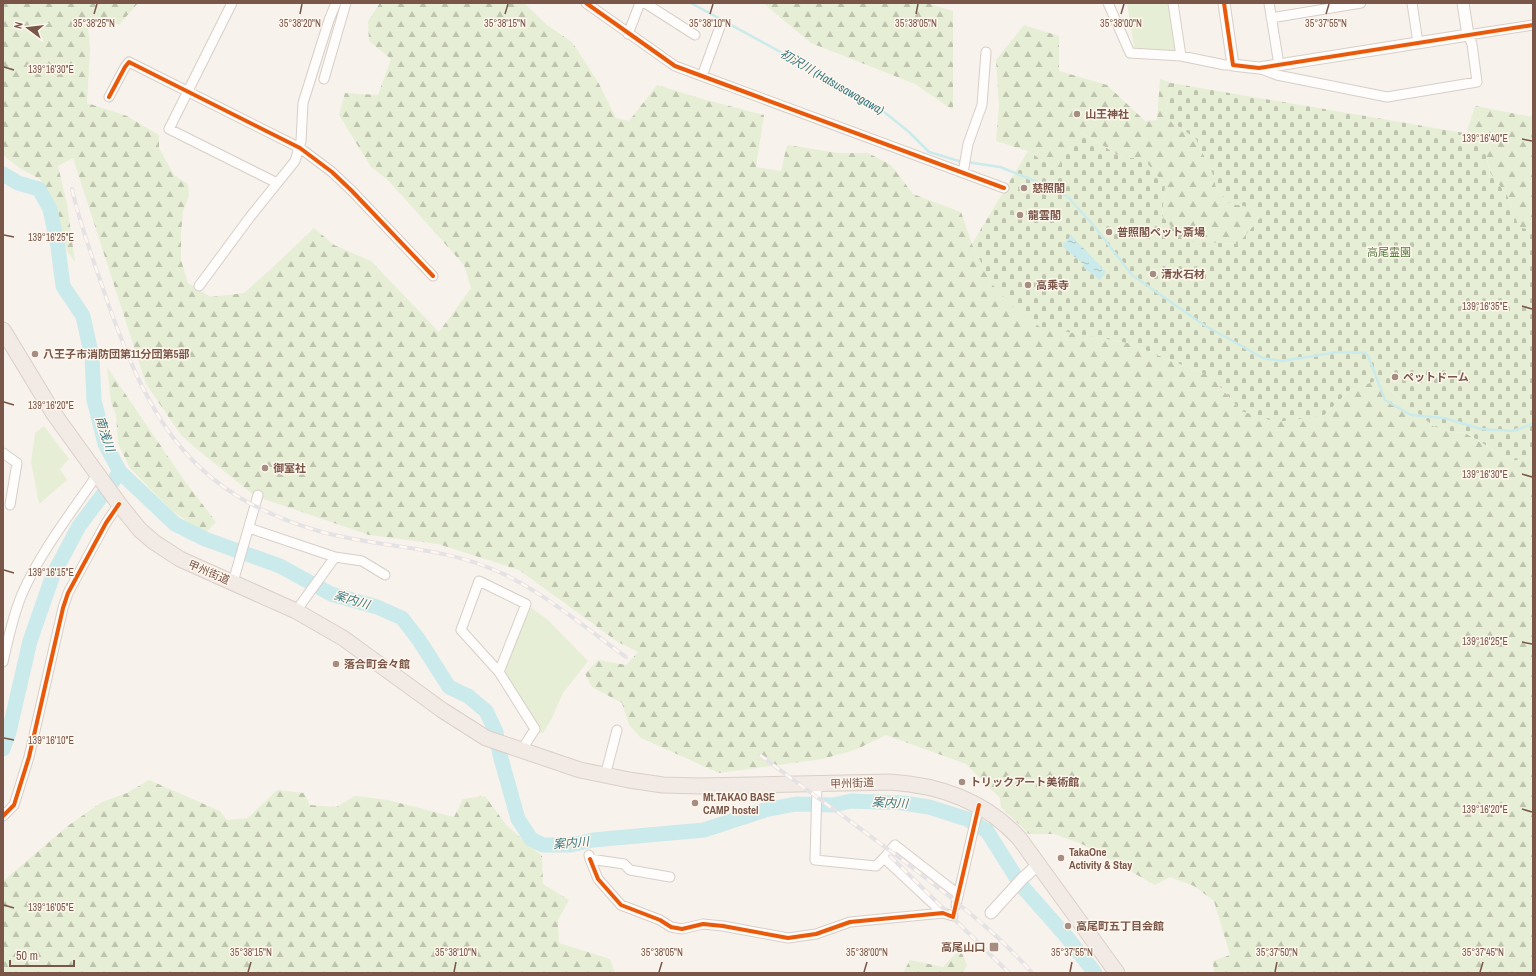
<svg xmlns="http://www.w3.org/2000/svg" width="1536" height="976" viewBox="0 0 1536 976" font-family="'Archivo Narrow','Noto Sans JP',sans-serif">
<defs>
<pattern id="forest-firs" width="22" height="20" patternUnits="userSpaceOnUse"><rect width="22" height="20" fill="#e6efd5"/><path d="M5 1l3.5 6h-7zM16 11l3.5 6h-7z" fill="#bfc4af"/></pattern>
<pattern id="cemetery-stones" width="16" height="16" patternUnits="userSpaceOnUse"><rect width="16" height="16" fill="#e6efd5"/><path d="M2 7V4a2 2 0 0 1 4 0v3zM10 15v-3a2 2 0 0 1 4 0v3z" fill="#bfc4af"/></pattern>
<pattern id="water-ripples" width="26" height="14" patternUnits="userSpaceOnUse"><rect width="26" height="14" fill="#cbeaeb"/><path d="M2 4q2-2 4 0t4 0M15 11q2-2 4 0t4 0" fill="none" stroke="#aac0c0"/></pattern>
</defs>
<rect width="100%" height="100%" fill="#f8f2ec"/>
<!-- forest -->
<path fill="url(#forest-firs)" d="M3 3H138L119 25 108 18 88 27 90 50 87 103 127 116 159 135V148L174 175 188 184 189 195 183 212 181 234V260L188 283 211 297 244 293 272 268 314 228 334 245 371 261 439 332 471 288 464 265 388 180 371 167 339 115 345 93 378 95 391 59 369 41 368 21 380 3H524L547 25 572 42 598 82 616 118 629 121 657 85 706 100 764 115 756 167 781 171 787 145 838 153H868L891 165 913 194 961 212 972 244 991 283 1089 336 1128 343 1212 377 1241 411 1323 416 1350 390 1378 380 1433 426 1451 432 1465 433 1511 461 1533 457V973H1214L1213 961 1230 955 1214 901 1194 886 1170 877 1155 885 1084 845 1054 834H1029L1001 807 1000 798 966 764 886 735 855 750 822 759 719 773 641 738 629 725 622 703 592 687 585 674 598 660 626 665 638 652 618 642 519 570 438 544 369 535 255 496 198 450 181 435 146 384 73 158 58 166 67 204 75 262 67 251 57 215 40 179 21 169 3 155Z
M763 3H927L953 11V110L915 84 811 43Z
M1024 25 1059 36V71L1107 85 1145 121 1157 120 1160 79 1171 83 1165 117 1196 139 1212 172 1216 187 1229 203 1267 211 1238 244 1184 242 1162 216 1165 186 1143 158H1123L1081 132 1057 170 1028 151 996 141 999 106 996 60Z
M1475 106 1533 117V231L1519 227 1507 195 1490 173 1482 136 1467 131Z
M107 367 184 480 216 522 205 534 170 509 130 468 118 444 116 415 111 402Z
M149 780 220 811 227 820 248 818 277 790 304 793 310 805 336 807 355 796 388 800 454 817 463 799 485 796 507 826 542 856 543 884 569 900 558 920 559 943 610 959 615 973H3V881L69 825 102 802 127 793Z
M960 949 967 965 963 973H903L910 960 943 967Z"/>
<!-- cemetery -->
<path fill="url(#cemetery-stones)" d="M1171 83 1482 136 1490 173 1507 195 1519 227 1533 231V457L1511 461 1466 433 1451 432 1433 426 1378 380 1350 390 1323 416 1276 422 1241 411 1212 377 1128 343 1040 327 1017 311 991 283 972 244 1028 151 1057 170 1080 132 1123 158H1143L1165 186 1162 216 1184 241 1238 244 1266 211 1229 203 1216 187 1212 172 1196 139 1165 117Z"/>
<!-- park -->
<path fill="#e6efd5" d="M1127 3H1173L1181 56 1135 53Z
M44 426 69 459 60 469 67 480 39 504 31 462 35 433Z
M526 604 548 620 588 661 563 693 552 718 543 733 533 734 499 672Z"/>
<!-- water -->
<path fill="url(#water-ripples)" d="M1071 235 1106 272 1100 280 1084 268 1083 264 1062 246Z"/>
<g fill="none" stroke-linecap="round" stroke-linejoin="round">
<!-- stream -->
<path stroke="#cbeaeb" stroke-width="2.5" d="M691 3 837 83 883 111 909 132 929 152 962 162
M967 162 1000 167 1048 186 1068 197 1094 226 1132 275 1204 325 1263 358 1282 361 1338 352 1365 353 1368 356 1385 400 1411 415 1444 418 1481 429 1512 431 1533 424"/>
<!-- river -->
<path stroke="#cbeaeb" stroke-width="15" d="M3 174 18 183 39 189 50 209 58 247 63 286 83 316 92 357 94 400 105 444 120 472 175 524 205 539 280 566 331 594 377 607 402 618 419 640 449 687 468 696 486 711 496 732 500 755 518 819 531 839 543 845H571L593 840 704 830 765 810 796 804 833 805 851 801 903 803 929 807 967 819 987 831 1021 885 1066 936 1095 973
M3 749 9 732 30 641 53 575 79 526 120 472"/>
<defs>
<path id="minor" d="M232 3 169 129 277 183
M586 3 675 66 1004 188
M645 3 695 35
M1108 3 1130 53 1181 56 1225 65H1233
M1173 3 1181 56
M1269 3 1279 65
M1412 3 1418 43
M1271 18 1361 3
M628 34 640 3
M1259 68 1277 75 1387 97 1477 82 1472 44 1468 35 1533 25
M702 76 721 24
M324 79 346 3
M109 97 125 67 129 62 300 148 332 172 352 191 433 276
M963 173 968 144 982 105 986 52
M199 286 250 217 295 161 301 141 303 103 329 20 336 3
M3 453 17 463 10 505
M249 528 335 557
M233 582 258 495
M296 611 335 557 362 561 385 575
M3 662C8 639 13 616 22 594 41 551 71 513 97 475
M499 672 526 604 479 581 461 630 499 672 535 729 521 751
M605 776 617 730
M817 784 815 860 876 866 884 858
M3 816 14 805 29 757 63 608 68 593 106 523 119 504
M589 855 590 859 624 864 630 870 670 877
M590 859 598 879 621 905 660 920 671 927 682 929 703 924 723 926 788 938 816 934 850 922 943 913 953 916
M956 905 979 805
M943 913 884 858 895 845 958 894"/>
<path id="tertiary" d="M1224 3 1233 65 1259 68 1468 35 1463 3
M991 913 1023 878 1039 864"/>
<path id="trunk" d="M3 330 54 414 119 504 140 530 154 542 180 559 296 611 343 638 442 710 486 738 580 770 629 780 663 785 701 786 890 782C938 785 985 801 1019 838L1117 973"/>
</defs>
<!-- minor casing -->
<use href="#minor" stroke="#d7cec8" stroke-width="11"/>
<!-- tertiary casing -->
<use href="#tertiary" stroke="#d7cec8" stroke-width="13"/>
<!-- trunk casing -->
<use href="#trunk" stroke="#dacfc9" stroke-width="17"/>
<!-- minor -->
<use href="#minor" stroke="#fefdfc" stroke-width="9"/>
<!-- tertiary -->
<use href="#tertiary" stroke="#fefdfc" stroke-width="11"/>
<!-- trunk -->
<use href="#trunk" stroke="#f2eae4" stroke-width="15"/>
<defs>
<path id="rail" d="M72 189C81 229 96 267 109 306 152 426 193 495 322 532 376 547 434 546 487 567 535 585 584 627 626 657
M760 755C818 799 878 840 936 886 969 912 1004 940 1032 973
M890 856 1009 973"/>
</defs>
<!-- rail casing -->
<use href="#rail" stroke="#e5e2e6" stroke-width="4"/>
<!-- rail -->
<use href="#rail" stroke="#fff7ee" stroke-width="2.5" stroke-dasharray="8" stroke-linecap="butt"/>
<defs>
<path id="cycleway" d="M586 3 675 66 1004 188
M1224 3 1233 65 1259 68 1533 25
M109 97 125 67 129 62 300 148 332 172 352 191 433 276
M3 816 14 805 29 757 63 608 68 593 106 523 119 504
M590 859 598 879 621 905 660 920 671 927 682 929 703 924 723 926 788 938 816 934 850 922 943 913 953 917 979 805"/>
</defs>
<!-- cycleway casing -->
<use href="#cycleway" stroke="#fff7ee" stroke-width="6"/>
<!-- cycleway -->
<use href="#cycleway" stroke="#e8590c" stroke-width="4"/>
</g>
<!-- ticks -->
<path fill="none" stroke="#7a5648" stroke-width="1.5" d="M94 14 97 4M300 14 302 4M505 14 508 4M710 14 713 4M916 14 918 4M1121 14 1124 4M1326 14 1329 4M4 67 14 70M1522 139 1532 141M4 235 14 237M1522 306 1532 309M4 402 14 405M1522 474 1532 477M4 570 14 573M1522 642 1532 644M4 738 14 740M1522 809 1532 812M4 905 14 908M248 972 251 962M454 972 456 962M659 972 662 962M864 972 867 962M1070 972 1072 962M1275 972 1277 962M1480 972 1483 962"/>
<!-- markers -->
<g fill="#a68d81" stroke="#fff7ee" stroke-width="1.5">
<circle cx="1077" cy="114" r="4"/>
<circle cx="1024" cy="188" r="4"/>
<circle cx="1020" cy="215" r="4"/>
<circle cx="1109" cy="232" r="4"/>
<circle cx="1153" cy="274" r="4"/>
<circle cx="1028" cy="285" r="4"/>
<circle cx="35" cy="354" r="4"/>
<circle cx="1395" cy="377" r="4"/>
<circle cx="265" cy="468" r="4"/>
<circle cx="336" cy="664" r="4"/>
<circle cx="962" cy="782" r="4"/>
<circle cx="695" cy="803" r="4"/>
<circle cx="1061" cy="858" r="4"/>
<circle cx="1068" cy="926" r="4"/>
<rect x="989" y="942" width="10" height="10" rx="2"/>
</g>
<g text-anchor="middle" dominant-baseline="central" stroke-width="3" stroke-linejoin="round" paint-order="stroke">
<!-- poi labels -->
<g font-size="11" font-weight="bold" fill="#7a5648" stroke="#fff7ee" text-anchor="start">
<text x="1085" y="114">山王神社</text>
<text x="1032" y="188">慈照閣</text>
<text x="1028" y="215">龍雲閣</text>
<text x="1117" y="232">普照閣ペット斎場</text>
<text x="1161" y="274">清水石材</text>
<text x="1036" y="285">高乘寺</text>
<text x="43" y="354">八王子市消防団第11分団第5部</text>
<text x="1403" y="377">ペットドーム</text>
<text x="273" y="468">御室社</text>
<text x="344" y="664">落合町会々館</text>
<text x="970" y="782">トリックアート美術館</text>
<text x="703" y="797">Mt.TAKAO BASE<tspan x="703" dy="13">CAMP hostel</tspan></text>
<text x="1069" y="852">TakaOne<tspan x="1069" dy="13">Activity &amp; Stay</tspan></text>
<text x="1076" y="926">高尾町五丁目会館</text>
<text x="985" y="947" text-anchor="end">高尾山口</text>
</g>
<!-- park labels -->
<g font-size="11" fill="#537a3c" stroke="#fff7ee">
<text x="1389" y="252">高尾霊園</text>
</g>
<!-- street labels -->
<g font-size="11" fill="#7a5648" stroke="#fff7ee">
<text transform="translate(209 572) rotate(23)">甲州街道</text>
<text transform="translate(852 783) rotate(-2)">甲州街道</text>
</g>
<!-- water labels -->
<g font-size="12" font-style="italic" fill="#3a7a81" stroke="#fff7ee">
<text transform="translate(832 82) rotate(30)">初沢川 (Hatsusawagawa)</text>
<text transform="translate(105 434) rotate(72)">南浅川</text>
<text transform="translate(352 600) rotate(17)">案内川</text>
<text transform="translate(890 803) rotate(3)">案内川</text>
<text transform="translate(571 843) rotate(-5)">案内川</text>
</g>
</g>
<g font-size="10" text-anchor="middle" fill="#7a5648" stroke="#fff7ee" stroke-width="3" stroke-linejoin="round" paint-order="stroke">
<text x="94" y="27">35°38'25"N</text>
<text x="300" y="27">35°38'20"N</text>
<text x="505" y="27">35°38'15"N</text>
<text x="710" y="27">35°38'10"N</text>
<text x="916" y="27">35°38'05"N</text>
<text x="1121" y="27">35°38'00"N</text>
<text x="1326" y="27">35°37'55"N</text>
<text x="51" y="73">139°16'30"E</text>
<text x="1485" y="142">139°16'40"E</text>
<text x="51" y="241">139°16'25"E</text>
<text x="1485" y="310">139°16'35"E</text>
<text x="51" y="409">139°16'20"E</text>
<text x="1485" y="478">139°16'30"E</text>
<text x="51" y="576">139°16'15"E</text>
<text x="1485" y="645">139°16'25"E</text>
<text x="51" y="744">139°16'10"E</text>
<text x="1485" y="813">139°16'20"E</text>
<text x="51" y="911">139°16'05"E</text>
<text x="251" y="956">35°38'15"N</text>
<text x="456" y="956">35°38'10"N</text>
<text x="662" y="956">35°38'05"N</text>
<text x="867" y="956">35°38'00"N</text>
<text x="1072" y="956">35°37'55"N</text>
<text x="1277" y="956">35°37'50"N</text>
<text x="1483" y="956">35°37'45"N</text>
</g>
<!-- border -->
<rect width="1536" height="976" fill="none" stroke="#7a5648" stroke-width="8"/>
<!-- north arrow -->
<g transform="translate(28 28) rotate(285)" stroke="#fff7ee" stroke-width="3" paint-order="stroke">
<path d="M0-3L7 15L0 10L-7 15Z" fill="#7a5648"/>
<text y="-6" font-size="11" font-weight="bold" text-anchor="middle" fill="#7a5648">N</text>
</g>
<!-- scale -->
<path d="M10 960v6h64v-6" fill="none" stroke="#7a5648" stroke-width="2"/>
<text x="16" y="960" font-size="12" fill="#7a5648" stroke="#fff7ee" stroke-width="3" paint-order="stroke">50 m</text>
</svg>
